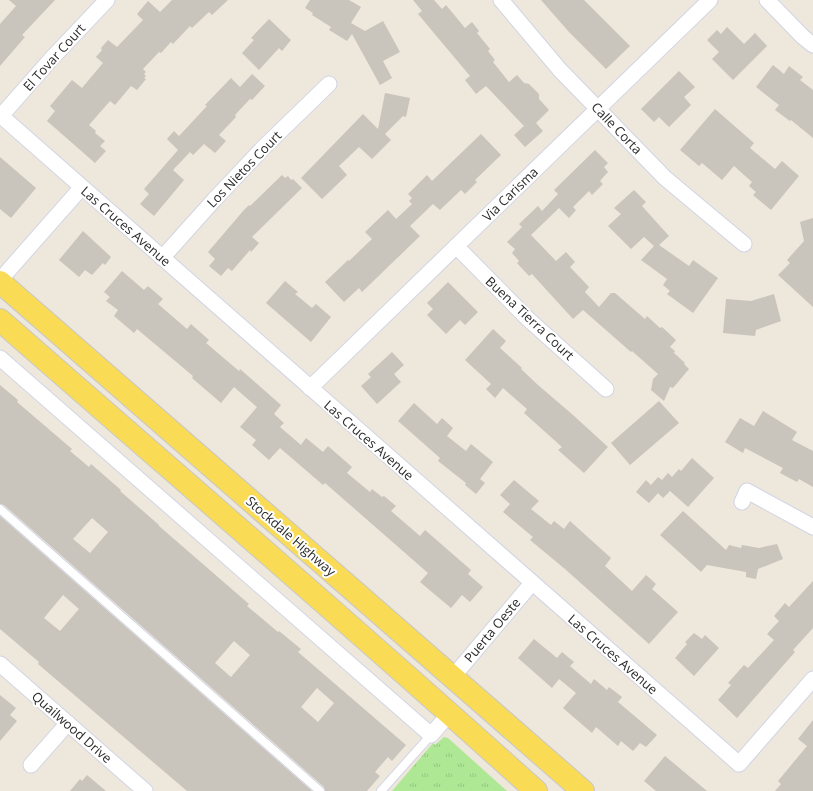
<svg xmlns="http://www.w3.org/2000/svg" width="813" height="791" viewBox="0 0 813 791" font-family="'Open Sans',sans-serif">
<defs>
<pattern id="grass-tufts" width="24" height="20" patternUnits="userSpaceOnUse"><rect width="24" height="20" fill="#aee895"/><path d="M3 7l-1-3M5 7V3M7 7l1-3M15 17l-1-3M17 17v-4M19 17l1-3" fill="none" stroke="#96c781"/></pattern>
</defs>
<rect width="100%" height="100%" fill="#eee7dc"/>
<!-- grass -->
<path fill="url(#grass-tufts)" d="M444 737 448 738 507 791H392L433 743 435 745Z"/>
<!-- building -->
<path fill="#c9c4bc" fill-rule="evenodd" d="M9 0H55L22 35 25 37 0 66V24L16 6Z
M172 0H228L212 15 209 12 192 28 190 26 173 44 171 42 161 53 159 52 143 69 146 72 144 74 146 76 144 78 146 79 137 90 131 86 115 105 110 101 89 125 96 131 95 133 105 141 100 146 106 151 95 163 47 121 55 111 50 106 72 80 82 88 103 63 96 57 102 50 101 48 108 40 117 47 143 20 137 14 148 1 160 12Z
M310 0H349L361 7 351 23 365 31 383 21 400 52 383 61 392 78 380 85 352 34 347 41 329 30 331 27 312 15 313 13 305 8Z
M413 0H434L442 9 446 5 465 28 472 22 479 31 477 33 490 49 488 51 495 60 493 62 509 82 517 75 524 83 529 84 539 94V99L549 110 536 123 543 131 525 147 514 135 524 126 486 86 476 94 465 80 470 76 418 14 422 11Z
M541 0H584L630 46 606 69 569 32Z
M269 19 291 40 282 51 279 48 259 70 242 53 254 40 251 38Z
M727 27 744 44 755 33 767 46 733 80 712 59 719 52 707 40 717 30 721 34Z
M773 65 784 74 789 66 803 77 800 80 813 90V138L791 120 790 121 775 110 779 105 756 87Z
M679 71 695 87 684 97 691 105 669 127 659 117 654 122 641 109Z
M252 74 265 86 252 100 250 99 235 115 236 117 219 135 226 141 215 153 204 144 193 155 190 152 173 170 184 180 154 216 140 204 149 194 144 189 178 150 167 139 174 131 179 136 207 106 205 105 231 78 240 87Z
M385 93 410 98 406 117 403 116 385 134 391 140 372 159 359 147 339 166 347 175 322 199 301 178 363 114 378 129Z
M715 109 754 143 750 148 775 169 782 161 799 176 771 210 753 195 756 192 749 186 752 182 734 166 722 180 702 163 699 166 680 150Z
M481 134 501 155 475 180 477 182 465 194 461 190 440 210 433 204 410 226 420 236 362 292 359 288 344 302 325 282 348 260 349 261 372 239 365 232 388 210 396 219 412 204 409 201 412 198 408 194 427 175 432 181 434 179Z
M595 150 608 163 604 167 608 172 600 181 603 184 592 195 589 191 573 207 576 210 569 218 559 208 531 235 556 261 566 252 575 262 570 267 589 287 585 292 599 307 611 293H615L645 319 647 316 660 328 662 327 676 340 670 347 675 351 674 353 685 363 684 364 689 369 673 388 670 387 664 401 651 390 653 379 658 374 632 351 631 352 583 310 573 319 532 274 529 276 517 263 519 261 512 253 515 249 507 242 522 227 519 224 538 206 542 211 558 194 554 190Z
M0 157 36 188 11 218 0 209Z
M282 175 285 178 288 176 291 180 293 179 302 188 252 237 259 243 251 252 250 250 232 271 228 268 221 276 209 266 215 259 208 252 244 210 249 205 250 206Z
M634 190 646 202 642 206 669 236 659 245 689 266 693 260 718 278 693 313 667 294 670 291 663 285 667 279 641 260 654 246 644 237 631 249 608 226 621 214 614 208Z
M813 218V307L778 275 790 263 787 260 804 241 800 222Z
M83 231 111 257 105 265 103 263 92 275 85 270 79 277 59 260Z
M122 271 144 290 148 286 163 299 158 304 187 329 191 324 209 340 206 343 239 371 240 369 281 405 274 414 284 423 280 427 301 445 306 438 323 452 328 446 352 467 347 473 370 492 372 489 382 497 384 496 396 506 391 511 420 536 425 530 471 570 468 574 483 587 470 602 462 595 451 608 420 582 428 573 325 483 323 485 280 448 269 460 252 445 256 440 240 427 257 407 234 387 221 403 192 378 193 376 137 329 134 333 114 316 118 310 106 301 110 297 104 292Z
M285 281 298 292 295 294 312 308 316 304 331 317 311 342 266 303Z
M448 282 478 312 465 325 460 320 446 334 427 315 433 309 427 303Z
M774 294 781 321 756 330 755 336 723 333 726 299 751 301Z
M493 329 506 341 500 348 522 368 521 369 538 385 573 415 608 447 584 473 558 450 562 447 524 413 527 409 503 388 495 398 486 389 491 384 465 360Z
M392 352 404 365 394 374 401 382 377 404 361 386 371 377 368 374Z
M0 385 18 400 17 402 72 449 70 451 89 467 91 464 121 490 120 491 159 525V526L249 604 247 606 278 632 279 631 301 649 298 652 406 745 392 761 388 757 375 772 380 776 367 791H325L324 787 4 505 0 504ZM92 518 108 532 90 553 73 539ZM234 641 250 655 231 677 215 663ZM317 688 334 703 318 722 301 707Z
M659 401 679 423 630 465 611 443Z
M414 403 437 424 442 418 453 428 447 436 466 451 471 444 493 462 480 479 485 483 476 494 465 485 466 483 438 461 440 458 398 421Z
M763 411 797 432 792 440 813 451V487L799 479 797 482 780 473 783 468 745 448 743 453 725 442 740 418 754 426Z
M692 458 714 478 688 507 670 491 663 498 658 493 649 503 636 492 646 480 651 485 658 477 662 480 668 473 672 477 679 469 681 471Z
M514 480 539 501 531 509 551 525 554 521 564 529 570 521 611 558 605 566 632 591 646 575 656 584 652 589 678 612 649 644 565 569 530 540 533 537 503 512 510 504 500 495Z
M683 511 726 550 729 545 741 548 742 545 759 548 777 544 783 559 758 569 756 579 746 577V572L707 565 701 572 660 535Z
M0 516 312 791H187L38 664 39 662 0 629ZM63 595 79 609 60 631 44 618Z
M813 581V628L793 650 795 652 737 718 718 700 731 685 728 683 744 665 748 668 774 640 767 634 779 621 774 616 785 603 789 607Z
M694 633 702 639 705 635 719 648 694 676 675 658 687 644 685 642Z
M534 639 557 658 562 652 574 662 570 666 591 684 594 679 607 690 609 687 622 697 618 702 657 735 646 747 640 743 633 751 621 741 618 746 596 727 592 733 563 708 576 693 559 679 552 688 518 658Z
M0 695 16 708 10 715 17 721 0 741Z
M813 720V791H775L781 784 778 781 807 746 798 739Z
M665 756 707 791H656L644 781Z
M87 775 106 791H70L80 779 82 781Z"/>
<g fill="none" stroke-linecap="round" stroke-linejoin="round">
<defs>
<path id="lane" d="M0 509 320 791
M381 791 431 735"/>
<path id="street" d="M501 0 560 70 665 178 744 244
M767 0 803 37 813 45
M0 115 739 764 813 679
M1 116 52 58 107 0
M456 246 528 319 606 389
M162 258 214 200 263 148 329 84
M0 280 82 187
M0 358 431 735 450 713
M310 388 710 0
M742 502 747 491 813 527
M0 664 145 791
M452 678 532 583
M31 765 68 723"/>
<path id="primary" d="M0 282 583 791
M0 320C179 477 360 632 536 791"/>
</defs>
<!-- lane casing -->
<use href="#lane" stroke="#d1d4e5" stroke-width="10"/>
<!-- street casing -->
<use href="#street" stroke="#d1d4e5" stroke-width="17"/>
<!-- primary casing -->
<use href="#primary" stroke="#c8c8c8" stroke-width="24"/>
<!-- lane -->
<use href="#lane" stroke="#fff" stroke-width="8"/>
<!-- street -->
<use href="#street" stroke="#fff" stroke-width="15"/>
<!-- primary -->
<use href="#primary" stroke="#fadb55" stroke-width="22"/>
</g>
<g text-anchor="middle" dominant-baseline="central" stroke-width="4" stroke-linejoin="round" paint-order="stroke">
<!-- street labels -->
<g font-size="13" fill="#2b2b2b" stroke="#fff">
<text transform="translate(54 57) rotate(-48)">El Tovar Court</text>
<text transform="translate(617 128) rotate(46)">Calle Corta</text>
<text transform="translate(244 169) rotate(-46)">Los Nietos Court</text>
<text transform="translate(510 194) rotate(-44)">Via Carisma</text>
<text transform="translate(126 226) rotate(41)">Las Cruces Avenue</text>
<text transform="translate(530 318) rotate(43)">Buena Tierra Court</text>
<text transform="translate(369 440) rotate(41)">Las Cruces Avenue</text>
<text transform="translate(291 536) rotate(41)">Stockdale Highway</text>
<text transform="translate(492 630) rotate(-50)">Puerta Oeste</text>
<text transform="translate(613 654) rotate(41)">Las Cruces Avenue</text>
<text transform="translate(72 727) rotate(41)">Quailwood Drive</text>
</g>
</g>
</svg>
